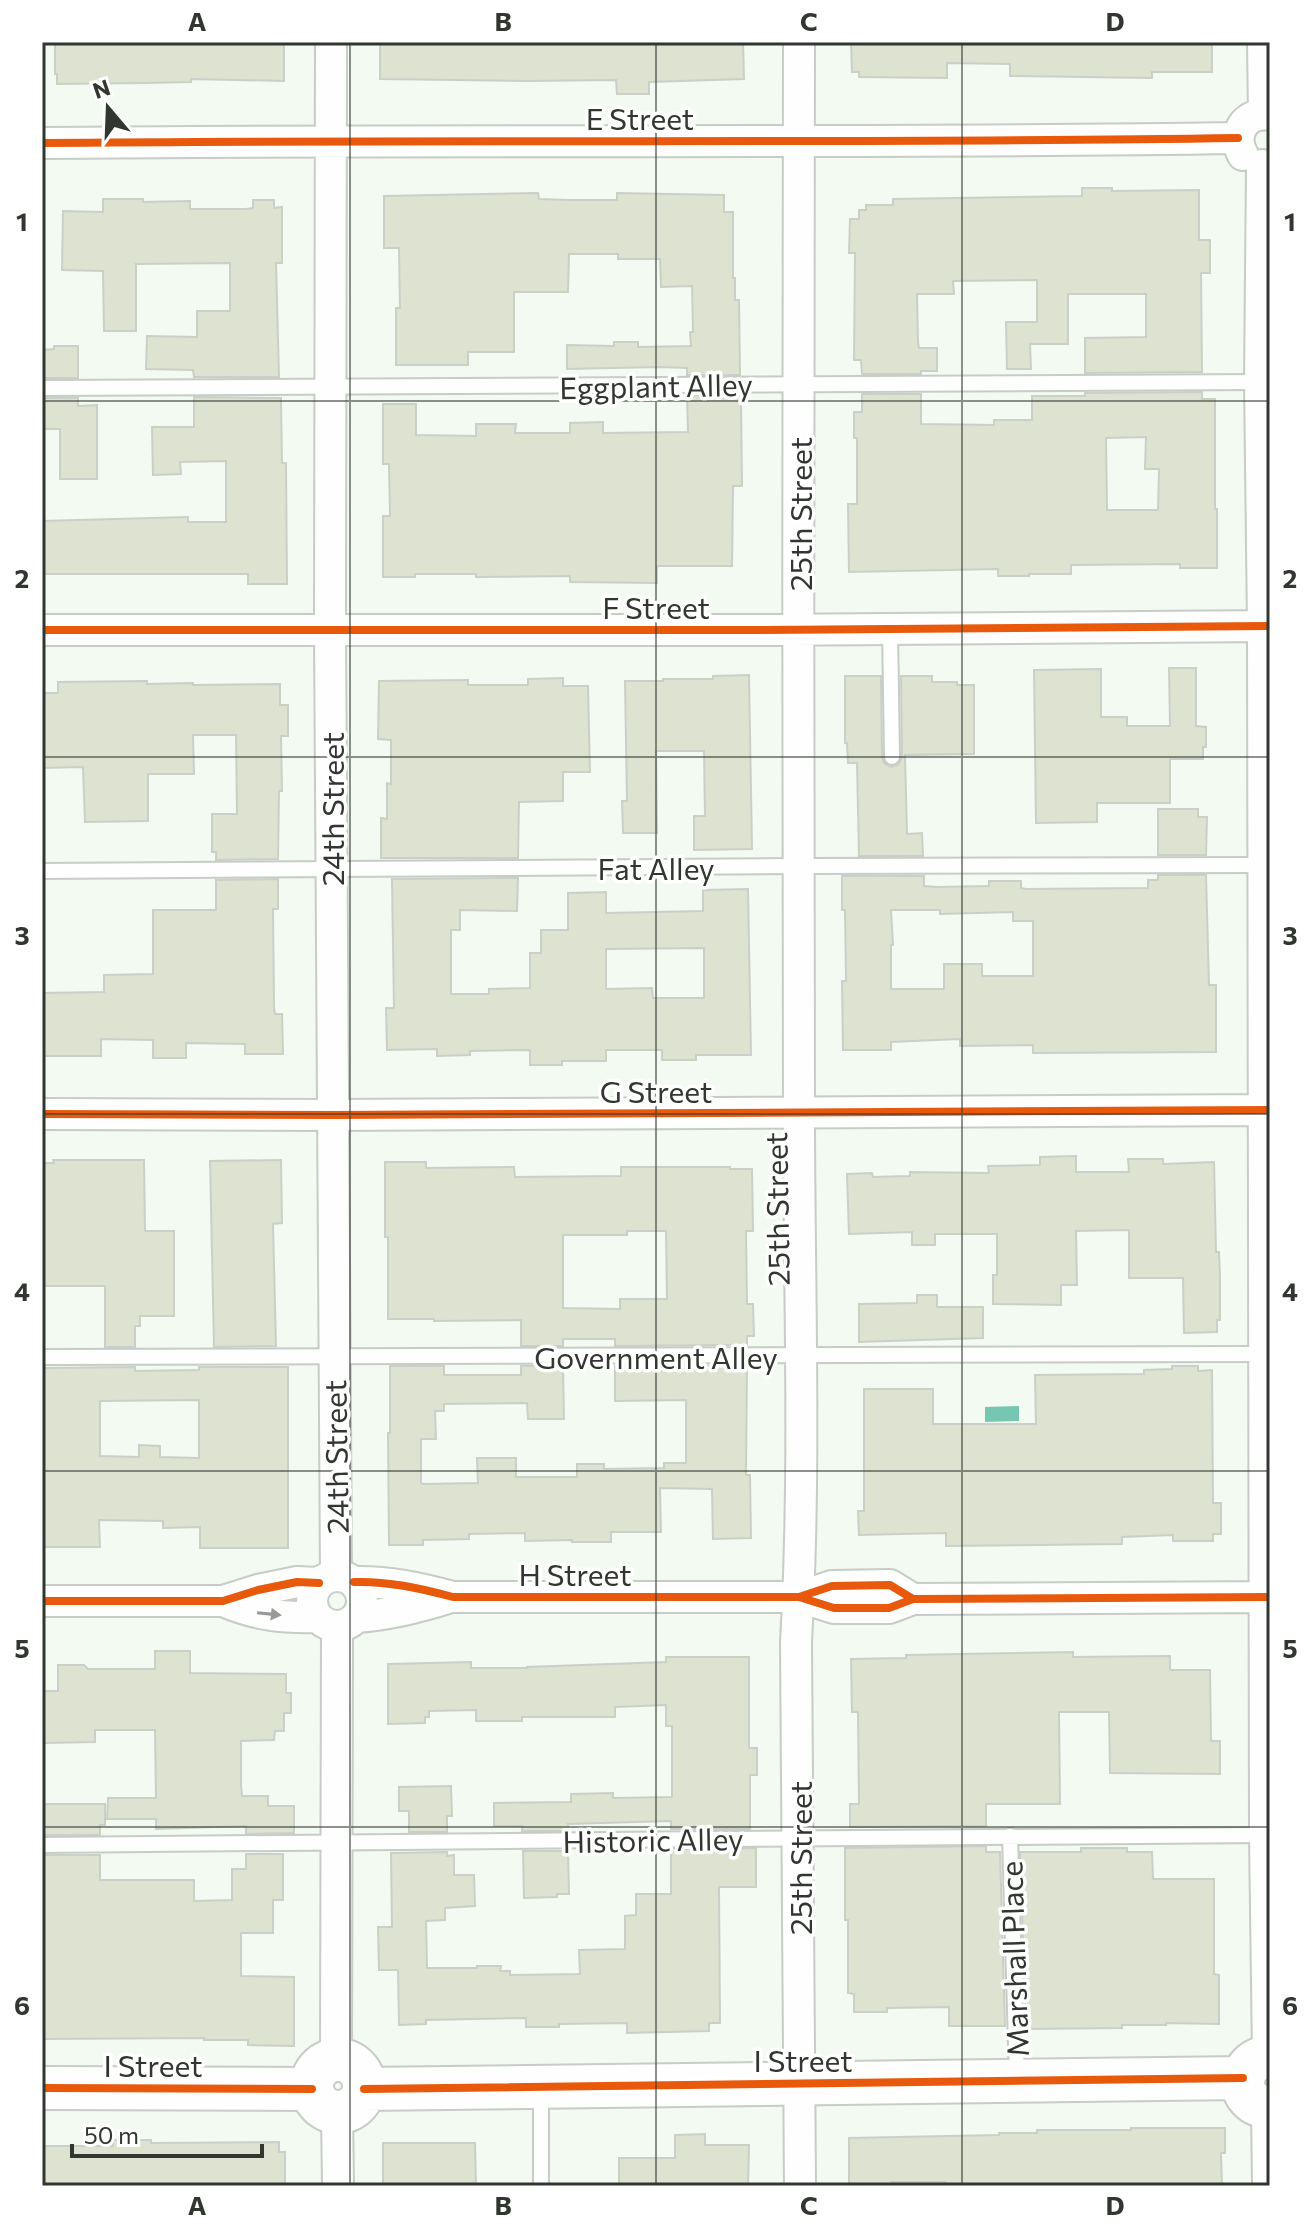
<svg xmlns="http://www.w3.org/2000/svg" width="1312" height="2228" viewBox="0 0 1312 2228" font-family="Commissioner,sans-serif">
<rect width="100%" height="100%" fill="#f3faf2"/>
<!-- water -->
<path fill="#76c6b2" d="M1019 1406V1421L985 1422V1407Z"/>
<!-- building -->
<path fill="#dde3d0" stroke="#cacfc8" stroke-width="2" fill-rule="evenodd" d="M55 42H284V81L191 79V82L145 83 57 84V74H55Z
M380 42H743L744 79 649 82V94H617L616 80 526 81 380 79Z
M851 42H1212V72H1152V78L1010 76V64L947 63V78L859 77V72H852Z
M1082 188H1112V191L1199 190V240H1210V273H1201L1202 372 1085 373V338L1146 337V294H1068V344H1030L1031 369H1007L1006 322H1037V280L953 281 954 294H917L918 342 919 348H937V371H921V374H862L861 360H854L855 253H849L850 219H859V210H866V205H893V199L1082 196Z
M538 193 539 199 569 200H617V193L724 195V212H733V278H735V300H739L740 375H687V368L659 367 567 369V345L614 346V342H638V347L691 346 690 332H693L692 286 661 287 660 259H618V254H569L568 292H514V352H468V365H396V308H400L399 248H384V196Z
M103 199H143V202L190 201V209H246L253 208V200H274V208L282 207V263H276L279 377H194L193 370 146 369 147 336 197 337V311H230V263L136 264V331H104L103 271 62 270 63 211 103 212Z
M54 346H78V378H42V350L54 349Z
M1202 392V399H1215V509H1217V568H1180V564L1071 565V574H1029V576H998V569L849 572 848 504H857V438H854V412H862V394H921V424L994 425V420H1032V396H1085V393ZM1146 437 1145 469H1159L1158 510H1107L1106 438Z
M687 395H740L741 398 742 486H733L732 566H657V583L570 582V576L476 577V574H415V577H383V516H390L389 464H383V404H416V435L476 436V424H516L515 433H570V423L603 422V433L688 432Z
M194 397 281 398 282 463H286L287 584H248V574H42V521L188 517V522H226V461L180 462 181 474 153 475 152 427H194Z
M42 398H78V406L97 405V479H60V429H42Z
M1169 668H1196V726L1206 727V747H1203V759H1170V803H1097V822L1036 823 1034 670 1101 669V717H1127V726H1170Z
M749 675 752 849 694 850V816H705L704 751H656L657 833H623L622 801H627L625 681H663V679H713V676Z
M845 676H881L882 757 884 763 891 767 898 765 902 757 901 676H932V682H957V685H974V754L905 755 907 834 922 833 923 856H859L857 763H848L847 743H845Z
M563 678V686H588L590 772H563V801L519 802 518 858H381V818L387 819V783L391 784V740L378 739 379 681 468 680V685H528V679Z
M147 681V684L193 683V685L280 684V705H288V736H281L282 791H279L278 859 216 860V852H212V814H237L236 735H193L194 774H148V821L85 822 83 767 42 768V693H58V682Z
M1158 809H1198V817H1207L1206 855H1158Z
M1158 875H1206L1209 985H1216V1052L1033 1053V1045L960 1046V1039L891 1042V1050H843L842 981H846L845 910H842V876H924V886L937 887 989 886V881H1021V888L1026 889 1148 888V880H1158ZM891 910H940V914L1013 912V921H1033V976H982V964H944V989H891V945H893Z
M518 878 517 911 460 910V930H451V994H489V989L530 988V953H541V930H568V893L606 892V913L703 911V890L748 889 751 1055H696V1060H662V1050H606V1061H562V1065H530V1050L470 1051V1055L437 1056V1049L387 1050 386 1008H394L392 879ZM704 948V998H653L652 988 606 989V949Z
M278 879V909H273L274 1007 275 1014H282L283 1054H245V1044L186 1043V1058H153V1040L101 1039V1056H42V993L104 992V975L153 974V910H216V880Z
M1076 1156V1172H1129L1128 1159H1163V1164L1214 1162 1216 1252H1219L1220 1276V1320H1217V1332L1184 1333 1183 1278H1129V1230L1076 1231 1077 1285H1061V1305L993 1304V1275H997V1234H935V1245H912V1232L849 1234 847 1174 872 1173 873 1177 910 1176V1172L989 1173 988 1166 1040 1165V1157Z
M53 1160H144L145 1231H174V1316H140V1326H135V1347H105V1286H42V1163H54Z
M281 1160 282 1223 273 1224 276 1346 214 1347 210 1161Z
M385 1162H426V1168L514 1167 515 1177 621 1176V1167H730V1169H752L753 1231H746L747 1304H753L754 1336H747V1345L615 1346V1339H563V1346H521V1320L434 1321V1319H388V1237H385ZM627 1231H666L667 1299H620V1309L563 1308V1235H627Z
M917 1295H937V1307H983V1338L859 1342V1304L917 1303Z
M747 1365 746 1475H750L751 1538 713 1539 712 1489 660 1488 661 1532H611V1542H572V1540L525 1541V1533L469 1534V1539L423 1540V1545H389L388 1433H390V1366H444V1375H521V1366H563L564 1419H528L527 1403 444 1404V1411H435L436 1439H421V1483L423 1484 478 1483 477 1458H516V1477H577V1464H604V1469L664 1468V1463H686V1400L615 1401V1366Z
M1172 1366H1198V1371L1212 1370 1213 1503H1221V1534H1213V1541H1173V1535L1122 1537V1544L946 1546V1533L859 1535 858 1511H864V1389H933V1424H1036L1035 1375 1144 1374V1370L1172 1369Z
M135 1367V1371L199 1370V1367H288V1548H200V1527L163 1528V1521L99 1520 100 1547H42V1368ZM199 1400V1458L160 1457V1446L139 1445V1457L100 1456V1401Z
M155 1651H190V1673L286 1674V1693H291V1713H284V1731H275L274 1740 241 1741V1784L242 1796H268V1806H294V1833L246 1834V1826L156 1829V1819H107L108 1798H156L155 1730H95V1742L44 1743V1735H42V1691H58V1665H84L88 1669H155Z
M1073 1652V1657L1170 1656V1670H1210L1211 1741H1220V1774L1110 1773 1109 1712H1059L1060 1804H986V1826L850 1827V1804H859L858 1712H852L851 1659 906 1658V1655Z
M666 1657H749V1748H757V1775H750V1829H671V1821L568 1824V1831H522V1826H494V1803L571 1802V1794L613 1793V1798L672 1797V1726H666V1705L615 1707V1717H522V1721H476V1710L429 1711V1717H425V1723L388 1724V1664L471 1662V1668H527V1667L666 1662Z
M451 1786 452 1816H447V1832H409V1811H399V1787Z
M44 1804H105V1825H100V1835H42V1805Z
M986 1846V1852H1000L1005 2026H949V2007L887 2008V2012H854V1994L848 1993V1920H845V1848Z
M756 1848V1887H719L720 2023H709V2031L627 2033V2023L559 2024V2027H526V2018L426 2020V2024L399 2025 398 1970H379L378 1927H392L391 1853 447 1852V1856L454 1855V1875H474L475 1906 445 1908V1920L426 1921 427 1968H477V1966H501L500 1971H510V1975L580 1974 579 1950 625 1949V1916L636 1915V1894H671V1849Z
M1081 1848H1127V1852H1152L1153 1879H1214V1974L1219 1975V2024L1166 2023V2025H1122V2028L1026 2029 1020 1852H1081Z
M523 1851H568L569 1894H557V1897L524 1898Z
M246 1854H283V1900H273V1933H241V1976L294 1977V2046L248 2045V2040H204V2038L42 2039V1855H100V1880H194V1901L232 1900V1869H246Z
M1131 2128H1225V2153H1221L1222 2186H945V2182H891V2186H849V2138L999 2135V2133H1037V2130H1131Z
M705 2134V2145H749L748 2186H619V2158H675V2135Z
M113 2140H151V2143L279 2142V2152H285V2186H42V2146H113Z
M383 2143H475L476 2186H383Z"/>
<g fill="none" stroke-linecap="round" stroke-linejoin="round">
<defs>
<path id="lane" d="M42 388 1262 382
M890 629 892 757
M42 871 799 866 1266 865
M42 1357 1266 1354
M1010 1836 1017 2079
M42 1845C450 1844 857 1835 1265 1835
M541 2090V2186"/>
<path id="street" d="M331 42 330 629 336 1575
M799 42C798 398 798 755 799 1111 799 1288 806 1465 796 1642L800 2186
M1263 42 1264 114
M42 143C441 139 839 144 1238 138
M1243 155C1231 134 1245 111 1270 115
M1262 165 1260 382 1263 626 1265 1835 1268 2057
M42 630H751L1270 626
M42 1114 334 1115 1270 1110
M312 1601a25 25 0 1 1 50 0a25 25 0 1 1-50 0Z
M354 1582C388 1581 419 1588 453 1597H799L834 1608H889L913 1599 1270 1597
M799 1597 832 1586 890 1585 913 1599
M42 1601H223L258 1590 297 1582 319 1583
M223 1601C256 1615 282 1618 318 1617
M356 1617C389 1615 420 1607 451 1597
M336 2061 337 1626
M1267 2107 1268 2186
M337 2112 338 2186"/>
<path id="secondary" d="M1270 2057C1234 2059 1234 2106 1270 2107
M312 2086a26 26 0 1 1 52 0a26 26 0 1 1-52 0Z
M42 2088 312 2089
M364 2089 1243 2078"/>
</defs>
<!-- lane casing -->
<use href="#lane" stroke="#c7ccc6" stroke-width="18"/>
<!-- street casing -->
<use href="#street" stroke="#c7ccc6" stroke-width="34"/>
<!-- secondary casing -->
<use href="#secondary" stroke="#c7ccc6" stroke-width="46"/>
<!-- lane -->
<use href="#lane" stroke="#fdfefd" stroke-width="14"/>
<!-- street -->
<use href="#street" stroke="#fdfefd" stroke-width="30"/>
<!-- secondary -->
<use href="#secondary" stroke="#fdfefd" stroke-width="42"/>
<defs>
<path id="cycleway" d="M42 143C441 139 839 144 1238 138
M42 630H751L1270 626
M42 1114 334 1115 1270 1110
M354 1582C388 1581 419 1588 453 1597H799L834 1608H889L913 1599 1270 1597
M799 1597 832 1586 890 1585 913 1599
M42 1601H223L258 1590 297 1582 319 1583
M42 2088 312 2089
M364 2089 1243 2078"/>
</defs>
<!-- cycleway casing -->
<use href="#cycleway" stroke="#fff" stroke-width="13"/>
<!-- cycleway -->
<use href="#cycleway" stroke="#e8590c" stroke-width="8"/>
</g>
<!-- one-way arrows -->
<defs><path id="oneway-solid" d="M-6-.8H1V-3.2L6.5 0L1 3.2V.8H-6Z" transform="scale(2)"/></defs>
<use fill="#989a96" href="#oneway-solid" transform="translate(269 1614) rotate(6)"/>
<!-- grid -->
<path fill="none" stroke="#323630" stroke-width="2" stroke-opacity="0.55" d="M350 42V2186M656 42V2186M962 42V2186M42 401H1270M42 757H1270M42 1114H1270M42 1471H1270M42 1827H1270"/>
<g text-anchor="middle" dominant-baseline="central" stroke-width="7" stroke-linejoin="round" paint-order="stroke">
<!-- street labels -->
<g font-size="30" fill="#323630" stroke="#fff">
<text x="640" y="117">E Street</text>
<text transform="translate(656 385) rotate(-1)">Eggplant Alley</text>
<text transform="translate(799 514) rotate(-90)">25th Street</text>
<text x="656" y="606">F Street</text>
<text transform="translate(331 809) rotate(-90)">24th Street</text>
<text x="656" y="867">Fat Alley</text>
<text x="656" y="1090">G Street</text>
<text transform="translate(776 1209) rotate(-91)">25th Street</text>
<text x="656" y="1356">Government Alley</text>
<text transform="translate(335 1457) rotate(-91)">24th Street</text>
<text x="575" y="1573">H Street</text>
<text transform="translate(653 1839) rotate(-1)">Historic Alley</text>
<text transform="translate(799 1858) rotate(-90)">25th Street</text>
<text transform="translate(1013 1959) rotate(-92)">Marshall Place</text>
<text x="803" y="2059">I Street</text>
<text x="153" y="2064">I Street</text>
</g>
</g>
<!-- border -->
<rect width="1312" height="2228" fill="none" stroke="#ffffff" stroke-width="88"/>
<!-- north arrow -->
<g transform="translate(108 108) rotate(341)" stroke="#ffffff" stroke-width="6" paint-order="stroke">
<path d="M0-6L14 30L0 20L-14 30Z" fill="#323630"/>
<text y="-12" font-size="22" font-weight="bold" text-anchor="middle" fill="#323630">N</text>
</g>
<!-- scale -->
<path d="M72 2144v12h190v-12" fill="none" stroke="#323630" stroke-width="4"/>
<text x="84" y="2144" font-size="24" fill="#323630" stroke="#ffffff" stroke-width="6" paint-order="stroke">50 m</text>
<rect x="44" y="44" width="1224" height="2140" fill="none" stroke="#323630" stroke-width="3"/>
<g font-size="26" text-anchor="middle" font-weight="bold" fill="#323630">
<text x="197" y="31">A</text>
<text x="503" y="31">B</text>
<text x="809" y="31">C</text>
<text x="1115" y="31">D</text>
<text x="22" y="231">1</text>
<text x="1290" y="231">1</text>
<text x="22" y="588">2</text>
<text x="1290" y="588">2</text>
<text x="22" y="945">3</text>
<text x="1290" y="945">3</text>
<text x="22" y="1301">4</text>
<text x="1290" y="1301">4</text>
<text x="22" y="1658">5</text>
<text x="1290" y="1658">5</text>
<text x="22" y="2015">6</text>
<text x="1290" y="2015">6</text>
<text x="197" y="2215">A</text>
<text x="503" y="2215">B</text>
<text x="809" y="2215">C</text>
<text x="1115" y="2215">D</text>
</g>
</svg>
